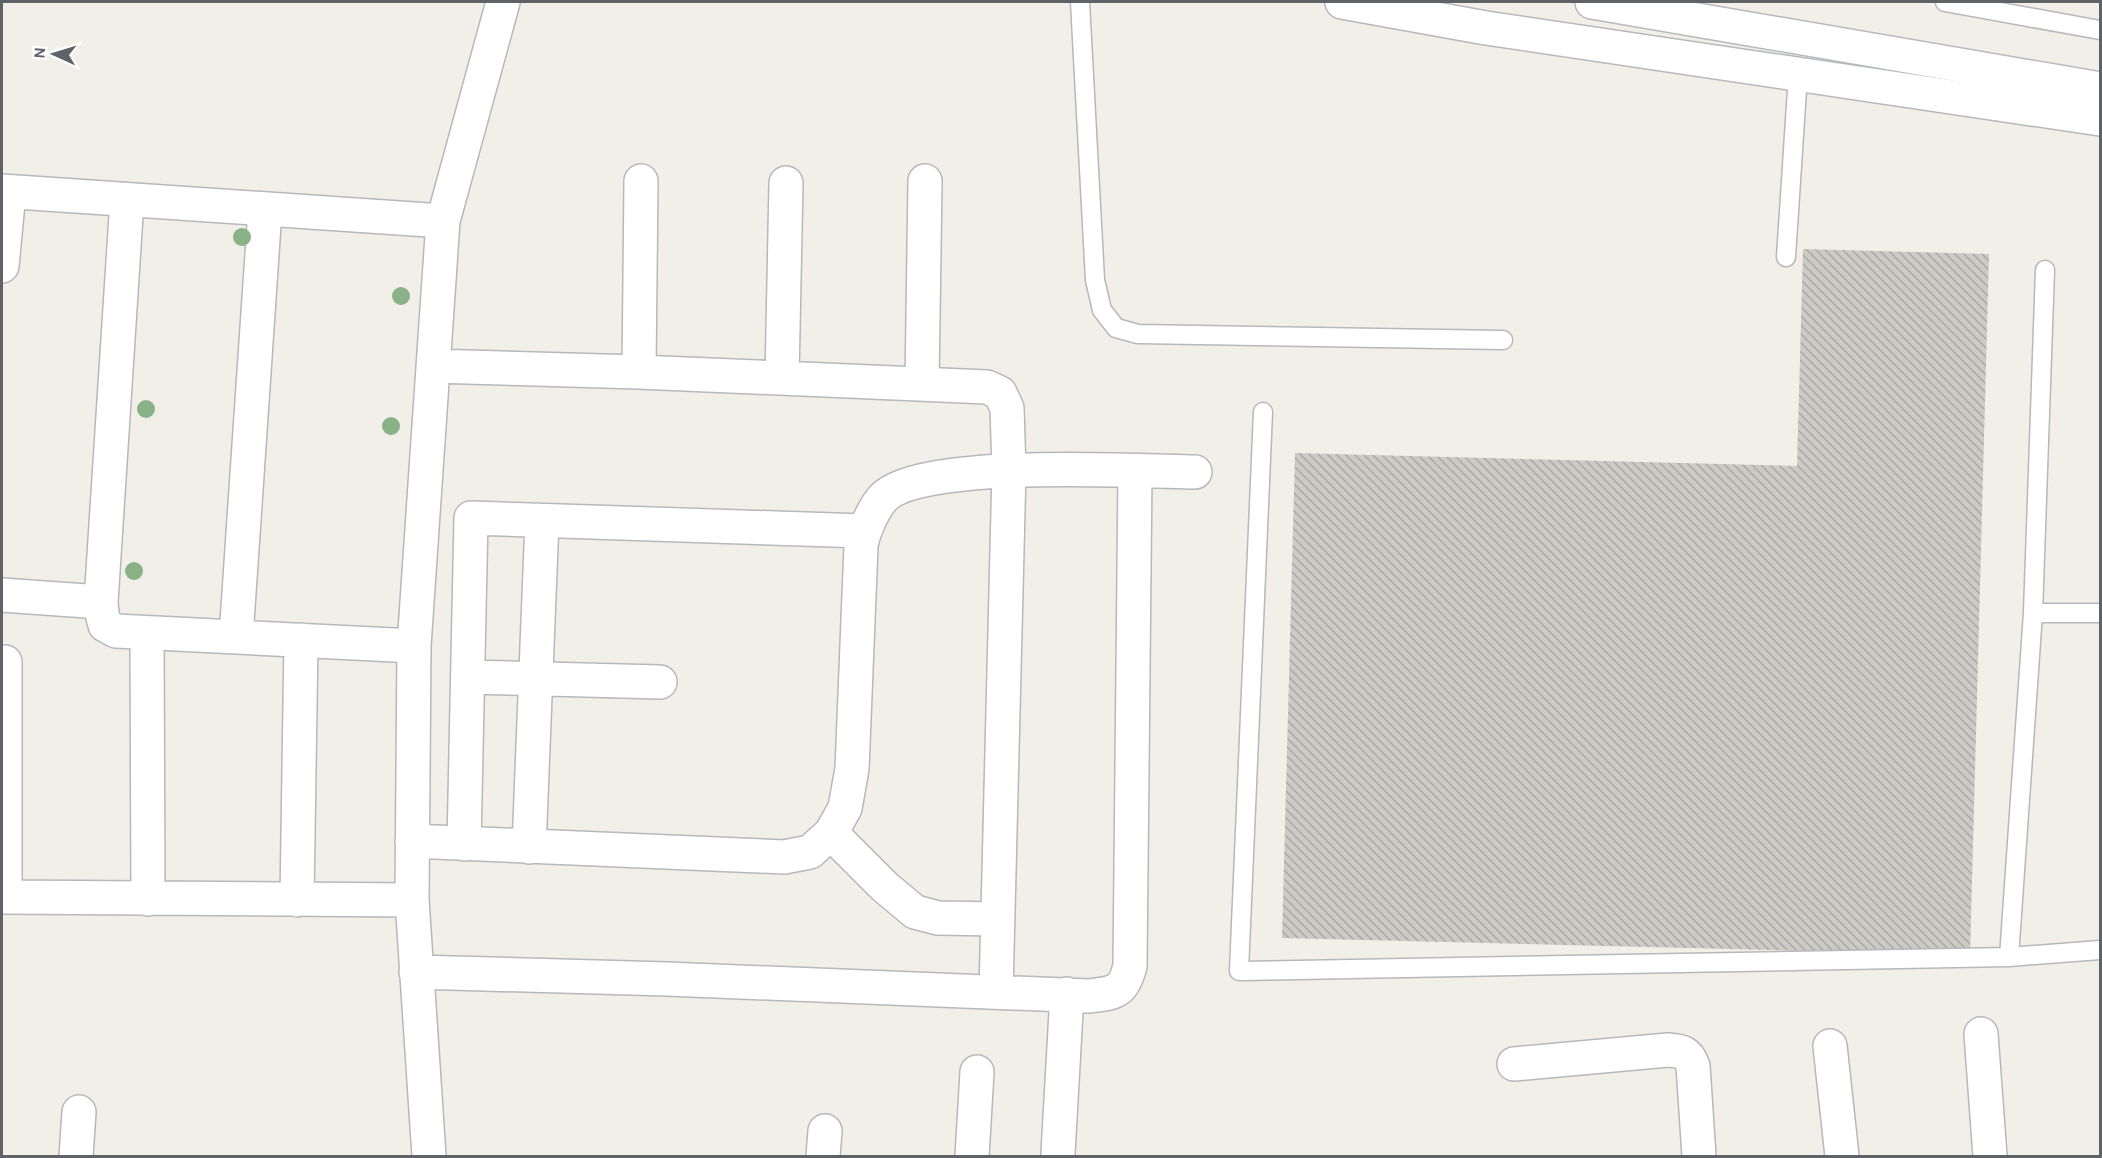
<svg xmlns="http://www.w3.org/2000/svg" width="2102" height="1158" viewBox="0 0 2102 1158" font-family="Karla,sans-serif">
<defs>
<pattern id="building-back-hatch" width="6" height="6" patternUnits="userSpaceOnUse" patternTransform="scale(1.5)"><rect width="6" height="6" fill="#cccac5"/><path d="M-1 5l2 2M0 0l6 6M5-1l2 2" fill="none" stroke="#a9a8a4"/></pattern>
</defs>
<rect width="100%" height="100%" fill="#f1efe8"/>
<!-- building -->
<path fill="url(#building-back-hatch)" d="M1803 249 1989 254 1970 955 1282 938 1295 453 1797 466Z"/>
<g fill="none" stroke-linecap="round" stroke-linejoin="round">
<defs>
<path id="service" d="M1080 2 1095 280 1102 310 1116 328 1138 334 1503 340
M1945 2 2100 30
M1786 257 1798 74
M1263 412 1239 971 2009 957 2100 950
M2033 613H2100
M2009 957 2033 613 2045 270"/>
<path id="minor" d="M1342 2 1486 28 2100 119
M2 191 443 221
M127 200 101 602 102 614 105 625 116 631 414 646
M2 266 9 192
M433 366 639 372 987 387 1000 393 1007 408 1009 470 996 992
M639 372 641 181
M782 378 786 183
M922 384 925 181
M2 595 101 602
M147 633 148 899
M236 637 265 210
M468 677 660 682
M831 833 885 887 915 912 938 918 997 919
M412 841 784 857 810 852 831 833 845 808 852 769 861 546C863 532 874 507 884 497 923 459 1136 471 1195 472
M464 844 471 518 864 531
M529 847 542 521
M2 897 412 900
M5 897V662
M297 900 301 640
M416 972 667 979 1089 996C1115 993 1123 993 1130 966L1135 471
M1981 1034 1990 1156
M1830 1046 1842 1156
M1514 1064 1668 1050C1682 1051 1688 1052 1693 1066L1699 1156
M1058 1153 1067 994
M76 1156 79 1112
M429 1156 412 900 414 646 443 221 503 2
M823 1156 825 1131
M972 1156 977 1072"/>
<path id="secondary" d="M1592 2 2100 89"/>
</defs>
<!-- service casing -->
<use href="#service" stroke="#b5b8bc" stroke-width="21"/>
<!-- minor casing -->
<use href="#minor" stroke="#b5b8bc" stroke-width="36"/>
<!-- secondary casing -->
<use href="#secondary" stroke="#b6babf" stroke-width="36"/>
<!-- service -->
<use href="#service" stroke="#fff" stroke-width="18"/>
<!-- minor -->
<use href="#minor" stroke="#fff" stroke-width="33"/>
<!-- secondary -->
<use href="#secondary" stroke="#fff" stroke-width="33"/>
</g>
<!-- trees -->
<g fill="#89b387">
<circle cx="242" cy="237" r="9"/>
<circle cx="401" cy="296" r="9"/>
<circle cx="146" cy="409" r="9"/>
<circle cx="391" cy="426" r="9"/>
<circle cx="134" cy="571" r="9"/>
</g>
<!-- border -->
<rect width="2102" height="1158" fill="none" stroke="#5f6368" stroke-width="6"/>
<!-- north arrow -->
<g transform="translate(54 54) rotate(274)" stroke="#ffffff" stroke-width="4.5" paint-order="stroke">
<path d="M0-4.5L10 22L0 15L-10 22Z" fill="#5f6368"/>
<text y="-9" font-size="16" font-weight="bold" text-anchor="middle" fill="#5f6368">N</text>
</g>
</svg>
